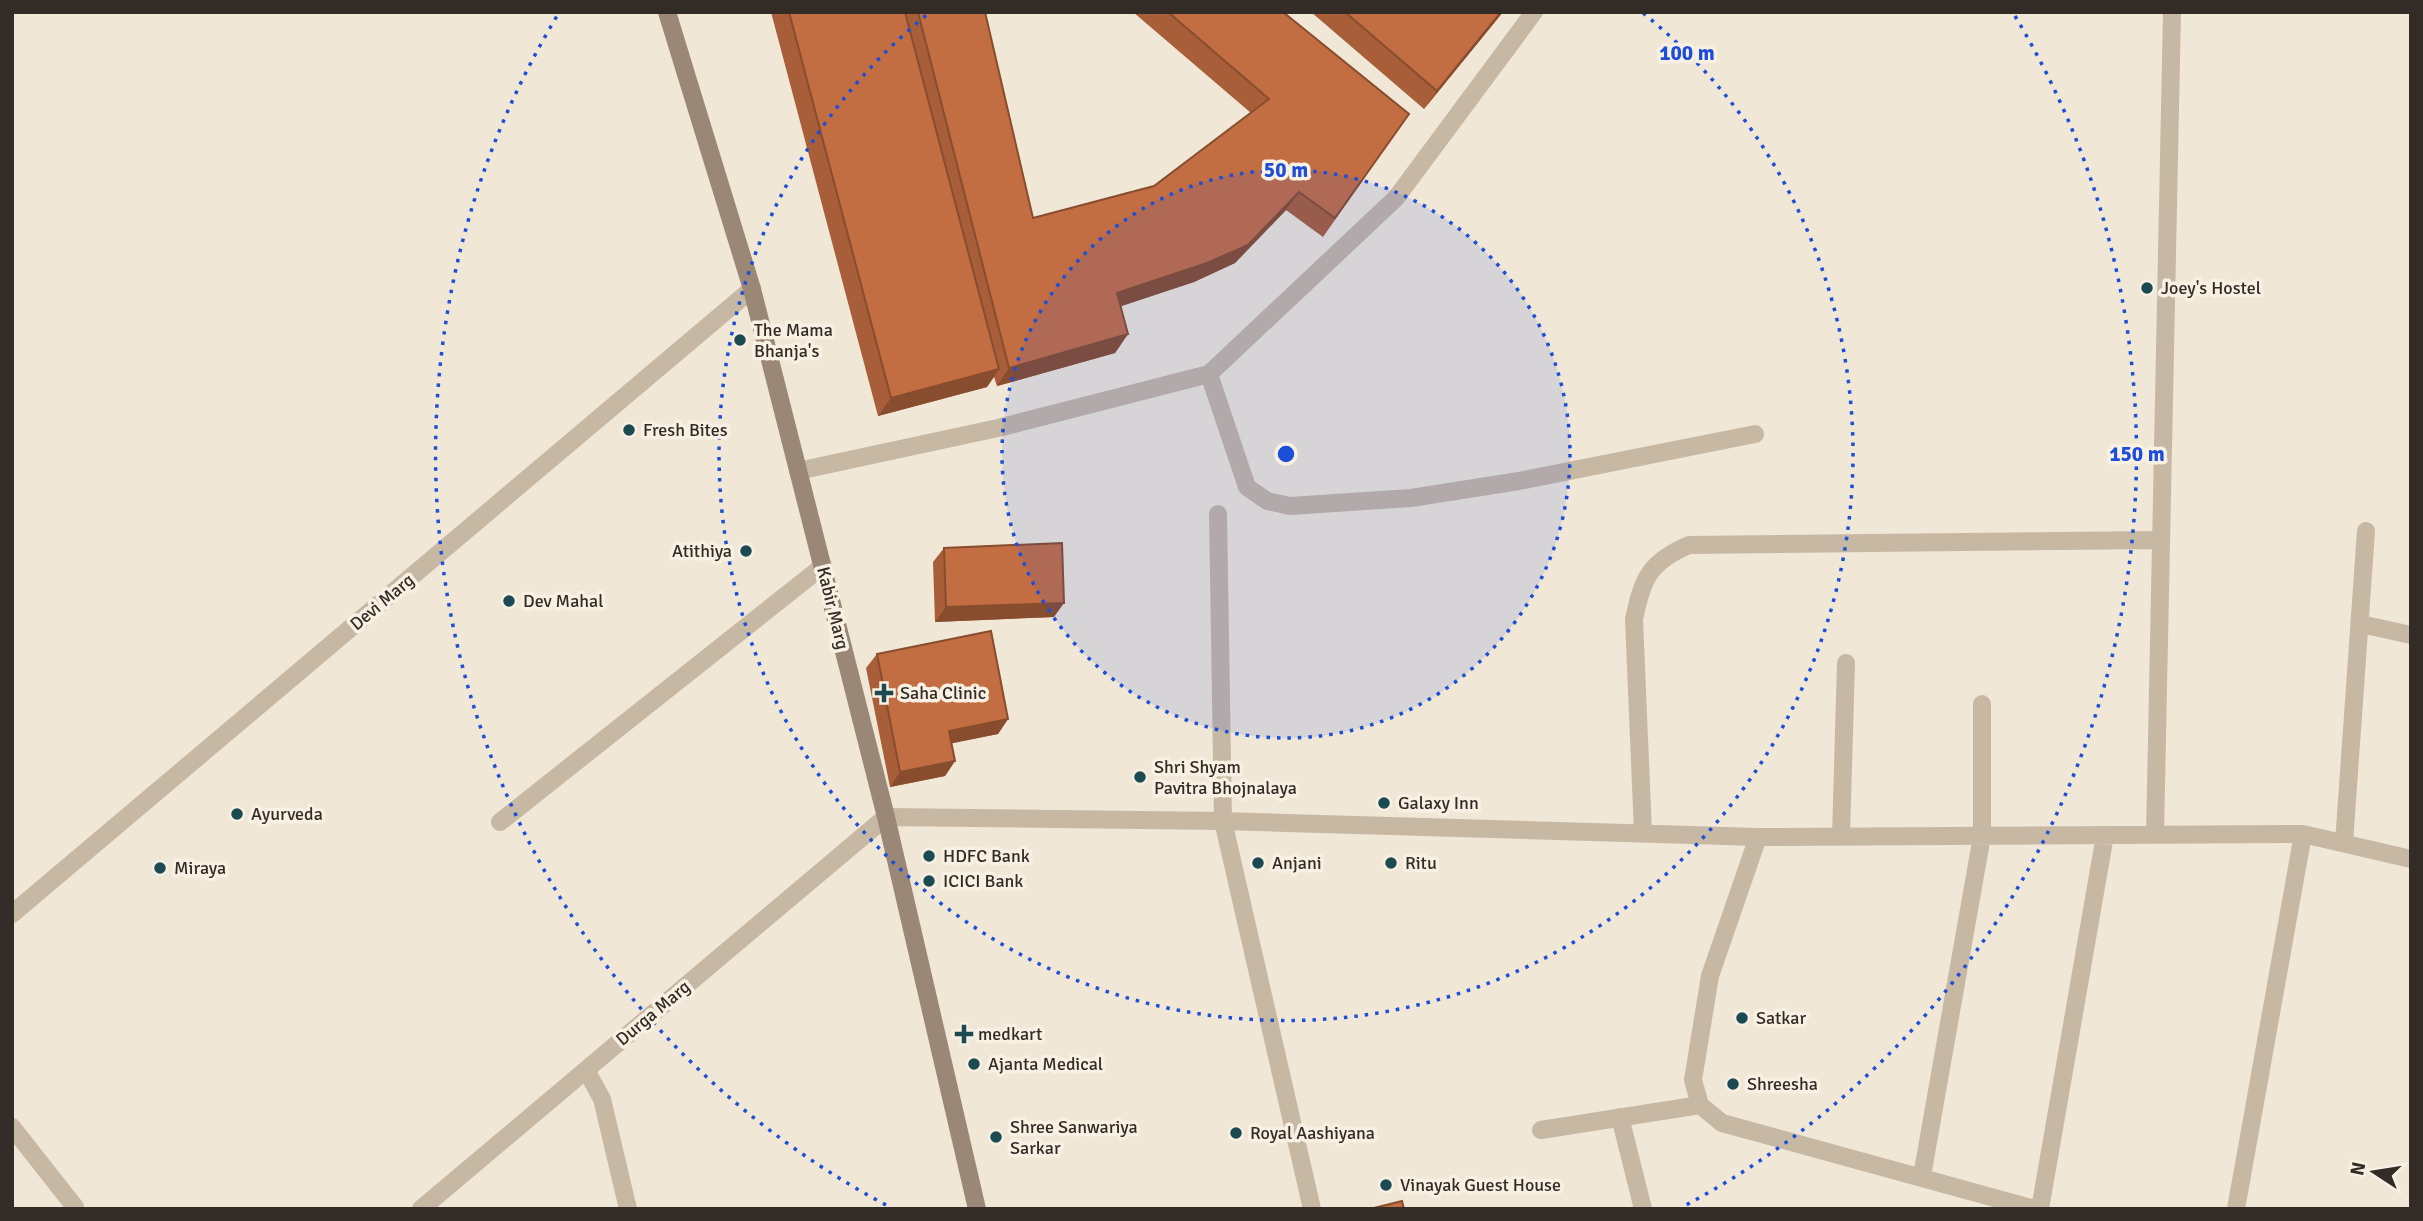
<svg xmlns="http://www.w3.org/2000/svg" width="2423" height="1221" viewBox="0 0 2423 1221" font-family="Signika,sans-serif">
<rect width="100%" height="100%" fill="#f0e7d7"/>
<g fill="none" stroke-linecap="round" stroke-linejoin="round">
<!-- lane -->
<path stroke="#c7b8a4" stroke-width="18" d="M1209 374 1247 487 1267 501 1290 506 1411 498 1519 481 1755 434
M798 471 998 428 1209 374 1396 198 1534 12"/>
<!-- street -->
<path stroke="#c7b8a4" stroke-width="18" d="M1218 514 1223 821 1312 1209
M2361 624 2411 635
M500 822 823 566
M1643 833 1634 619C1643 578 1649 562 1689 545L2159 540
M2155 835 2172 12
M1841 836 1846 663
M1758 837 1710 976 1693 1080 1700 1105 1722 1123 2035 1209
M2344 843 2366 531
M12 914 752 289
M586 1070 602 1099 628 1209
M1620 1117 1643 1209
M12 1127 75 1207
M1541 1130 1700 1105
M1922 1176 1982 836V704
M421 1209 886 817 1223 821 1758 837 2303 834 2411 859
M2040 1209 2105 835
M2236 1209 2303 834"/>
<!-- secondary -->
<path stroke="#9b8776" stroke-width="18" d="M667 12 752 289 886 817 977 1209"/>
</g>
<!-- wall -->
<path fill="#a85f39" d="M771 12H985L1033 218 1154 186 1251 113 1133 12H1283L1409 114 1323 237 1286 210 1235 263 1194 282 1120 306 1128 334 1115 353 997 386 994 377 987 387 878 416Z
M1311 12H1503L1424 109Z
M944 548 1054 617 935 622 933 562Z
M877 654 1008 719 998 734 951 743 955 761 945 776 890 787 866 668Z"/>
<!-- shaded-wall -->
<path fill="#884d2e" d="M1501 12H1503L1424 109 1437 91Z
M1299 192 1286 210 1235 263 1194 282 1104 312 1117 293Z
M1128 334 1115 353 997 386 1009 368Z
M999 369 987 387 878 416 891 398Z
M1064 603 1054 617 935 622 946 607Z
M1008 719 998 734 939 746 949 731Z
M955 761 945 776 890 787 900 772Z"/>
<!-- building -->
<path fill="#c36e42" stroke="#884d2e" stroke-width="2" d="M789 12H905L999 369 891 398Z
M918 12H985L1033 218 1154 186 1269 99 1168 12H1283L1409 114 1335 218 1299 192 1248 245 1207 263 1117 293 1128 334 1009 368Z
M1345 12H1501L1437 91Z
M1062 543 1064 603 946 607 944 548Z
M991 631 1008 719 949 731 955 761 900 772 877 654Z
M1402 1201 1404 1209H1370Z"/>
<!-- distance rings -->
<circle cx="1286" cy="454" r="284" fill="#1d4ed8" fill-opacity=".12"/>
<g fill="none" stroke="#1d4ed8" stroke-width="3.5" stroke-dasharray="3.5 7">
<circle cx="1286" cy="454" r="284"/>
<path d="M1643 13A567 567 0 1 1 929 13"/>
<path d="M886 1205A851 851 0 0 1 557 16M2015 16A851 851 0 0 1 1686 1205"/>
</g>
<!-- markers -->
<g fill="#1c4a53" stroke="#f8f1e3" stroke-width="2.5">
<circle cx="2147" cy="288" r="7"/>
<circle cx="740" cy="340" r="7"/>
<circle cx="629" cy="430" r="7"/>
<circle cx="746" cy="551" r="7"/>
<circle cx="509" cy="601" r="7"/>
<path d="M880.5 682.5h7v7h7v7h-7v7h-7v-7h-7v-7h7z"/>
<circle cx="1140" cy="777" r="7"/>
<circle cx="1384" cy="803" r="7"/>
<circle cx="237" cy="814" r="7"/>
<circle cx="929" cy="856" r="7"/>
<circle cx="1258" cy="863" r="7"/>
<circle cx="1391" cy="863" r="7"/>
<circle cx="160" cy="868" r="7"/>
<circle cx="929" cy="881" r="7"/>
<circle cx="1742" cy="1018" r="7"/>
<path d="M960.5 1023.5h7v7h7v7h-7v7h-7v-7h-7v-7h7z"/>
<circle cx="974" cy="1064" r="7"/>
<circle cx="1733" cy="1084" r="7"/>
<circle cx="1236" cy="1133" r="7"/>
<circle cx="996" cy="1137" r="7"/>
<circle cx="1386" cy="1185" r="7"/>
</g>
<g text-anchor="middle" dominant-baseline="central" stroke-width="7" stroke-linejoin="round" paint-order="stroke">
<!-- poi labels -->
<g font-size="18" fill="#332b25" stroke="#f8f1e3" text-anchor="start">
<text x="2161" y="288">Joey's Hostel</text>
<text x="754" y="330">The Mama<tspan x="754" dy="21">Bhanja's</tspan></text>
<text x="643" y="430">Fresh Bites</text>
<text x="732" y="551" text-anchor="end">Atithiya</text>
<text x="523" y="601">Dev Mahal</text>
<text x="900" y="693">Saha Clinic</text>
<text x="1154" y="767">Shri Shyam<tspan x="1154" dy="21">Pavitra Bhojnalaya</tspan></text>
<text x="1398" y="803">Galaxy Inn</text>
<text x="251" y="814">Ayurveda</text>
<text x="943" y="856">HDFC Bank</text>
<text x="1272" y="863">Anjani</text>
<text x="1405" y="863">Ritu</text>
<text x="174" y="868">Miraya</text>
<text x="943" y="881">ICICI Bank</text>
<text x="1756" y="1018">Satkar</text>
<text x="978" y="1034">medkart</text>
<text x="988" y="1064">Ajanta Medical</text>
<text x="1747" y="1084">Shreesha</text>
<text x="1010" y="1127">Shree Sanwariya<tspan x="1010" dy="21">Sarkar</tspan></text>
<text x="1250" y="1133">Royal Aashiyana</text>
<text x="1400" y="1185">Vinayak Guest House</text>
</g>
<!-- street labels -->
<g font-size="18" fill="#332b25" stroke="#f8f1e3">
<text transform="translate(382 602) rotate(-40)">Devi Marg</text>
<text transform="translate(833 608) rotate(76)">Kabir Marg</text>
<text transform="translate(653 1013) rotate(-40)">Durga Marg</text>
</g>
</g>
<circle cx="1286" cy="454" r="10" fill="#1d4ed8" stroke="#f8f1e3" stroke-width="3.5"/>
<g font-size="21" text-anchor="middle" font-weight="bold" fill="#1d4ed8" stroke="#f8f1e3" stroke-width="7" stroke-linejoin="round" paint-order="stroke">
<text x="1687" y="60">100 m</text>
<text x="1286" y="177">50 m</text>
<text x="2137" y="461">150 m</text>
</g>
<!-- border -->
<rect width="2423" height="1221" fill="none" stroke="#332b25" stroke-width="28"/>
<!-- north arrow -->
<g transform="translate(2374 1172) rotate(282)" stroke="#f8f1e3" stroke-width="5" paint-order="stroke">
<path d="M0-5L12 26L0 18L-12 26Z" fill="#332b25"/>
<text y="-10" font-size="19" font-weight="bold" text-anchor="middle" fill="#332b25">N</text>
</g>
</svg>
